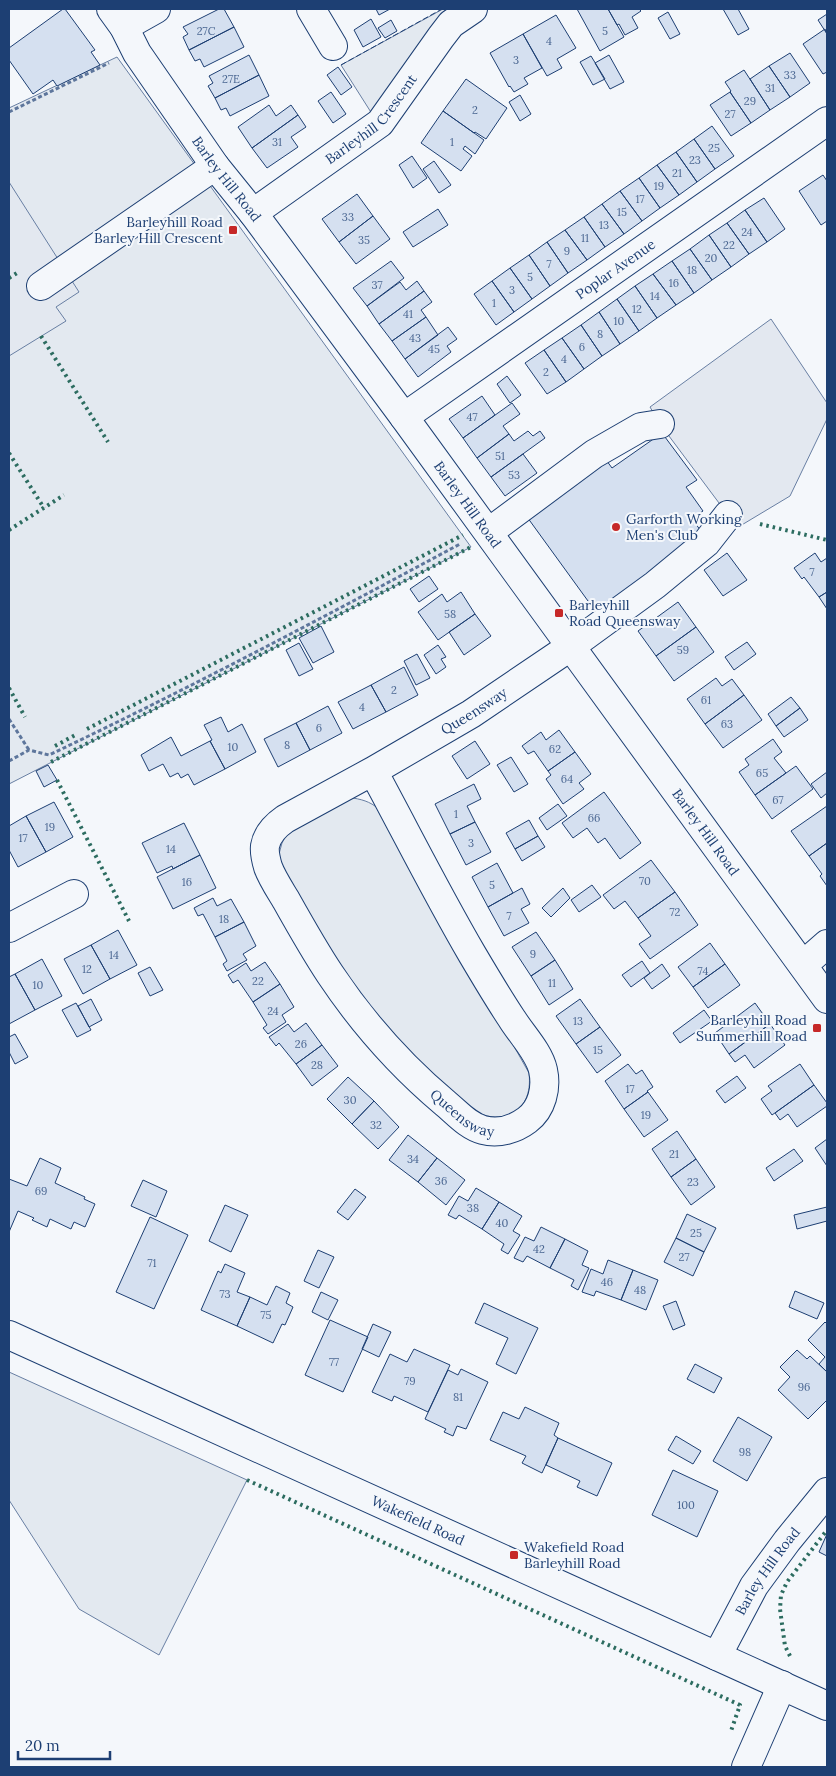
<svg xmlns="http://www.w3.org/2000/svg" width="836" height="1776" viewBox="0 0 836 1776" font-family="Lora,serif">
<rect width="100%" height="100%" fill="#f4f7fb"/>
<!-- green -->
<path fill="#e3e9f0" stroke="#687fa3" d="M443 9H446L374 117 341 65Z
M117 57 471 547 9 784V108Z
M353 798C365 800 373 803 382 812L529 1073C534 1115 498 1129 466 1106L401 1045 345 975 280 866 279 854 282 843 288 832 342 801Z
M9 1372 247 1480 159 1655 79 1609 9 1500Z"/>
<!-- parking -->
<path fill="#e3e8f0" stroke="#687fa3" d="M9 182 79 292 56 307 66 321 9 356Z
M771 319 827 403V419L790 496 735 529 728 515 660 424 650 407Z"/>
<!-- building -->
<path fill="#d5e0f0" stroke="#1d3f73" d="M63 9H65L95 50 91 52 100 65 57 86 53 80 33 94 9 60V48Z
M219 9H224L234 27 189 50 183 37 188 34 183 27Z
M376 9H390L379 15Z
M577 9H608L624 37 600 51Z
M608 9H639L641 11 632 17 638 28 625 35 619 24 617 25Z
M723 9H738L749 29 738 35Z
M668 12 680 34 670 39 658 18Z
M827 14V34L818 20Z
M556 15 576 48 557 59 562 68 547 76 523 34Z
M371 19 381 37 363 47 354 30Z
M391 20 397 31 385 38 378 28Z
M234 27 244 47 204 67 200 59 195 61 189 50Z
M825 29 827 34V72L823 74 803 44Z
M523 34 542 68 524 78 528 84 514 92 510 86 509 87 490 53Z
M790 53 810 83 790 97 769 66Z
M249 55 259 75 215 98 208 86 213 83 209 76Z
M609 55 624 82 610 89 595 63Z
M591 56 605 79 593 85 580 62Z
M769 66 790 97 770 110 750 79Z
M338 67 352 87 341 95 327 75Z
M744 70 770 110 751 123 730 92 731 91 725 82Z
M259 75 269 96 230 116 226 108 221 110 215 98Z
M466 79 507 108 486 139 475 132 474 133 443 111Z
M331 92 346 114 333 123 318 101Z
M730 92 751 123 731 136 710 105Z
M520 95 531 114 520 121 509 102Z
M269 105 276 116 291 105 298 115 252 148 238 127Z
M443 111 484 140 475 154 465 146 463 149 472 156 461 171 421 143Z
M298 115 306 127 291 137 298 147 267 168 252 148Z
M712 126 734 156 715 169 694 139Z
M694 139 715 169 697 182 676 152Z
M676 152 697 182 679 195 657 165Z
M412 156 427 178 413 188 399 165Z
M434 161 451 185 439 193 423 169Z
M657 165 679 195 660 208 639 178Z
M823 175 827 181V221L821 225 799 191Z
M639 178 660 208 642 221 620 191Z
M620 191 642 221 624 234 602 204Z
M357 194 373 216 339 242 322 219Z
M764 198 785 229 767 242 745 210Z
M602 204 624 234 605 247 584 217Z
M438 209 448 225 413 247 403 232Z
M745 210 767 242 749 254 727 223Z
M373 216 390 239 356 264 339 242Z
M584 217 605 247 587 260 565 230Z
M727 223 749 254 731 267 709 235Z
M565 230 587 260 568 273 547 242Z
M709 235 731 267 712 280 690 249Z
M547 242 568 273 550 286 529 255Z
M690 249 712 280 694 293 672 261Z
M529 255 550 286 532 299 510 268Z
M391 261 404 278 367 306 353 288Z
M672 261 694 293 676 305 653 274Z
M510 268 532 299 514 312 492 281Z
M653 274 676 305 657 318 635 286Z
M417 281 424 291 379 324 367 306 400 282 406 290Z
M492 281 514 312 496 325 474 294Z
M635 286 657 318 639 331 617 299Z
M424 291 432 302 421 310 426 317 392 341 379 324Z
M617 299 639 331 620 344 599 312Z
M599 312 620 344 602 356 581 325Z
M426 317 438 335 405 359 392 341Z
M581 325 602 356 584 369 562 338Z
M448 327 457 339 447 346 451 352 418 377 405 359Z
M562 338 584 369 566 382 544 350Z
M544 350 566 382 547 394 525 363Z
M507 376 521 395 510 403 497 384Z
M482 396 495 415 463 438 449 419Z
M512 403 520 414 503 426 509 434 477 458 463 438Z
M528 431 533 436 540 431 545 438 491 477 477 458 509 434 514 441Z
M662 433 697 480 686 487 703 511 692 519 704 535 596 612 522 510 601 453 612 468Z
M523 454 537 473 505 496 491 477Z
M727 553 747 580 723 596 704 570Z
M815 553 821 562 827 558V592L819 597 804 577 802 579 794 568Z
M429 576 438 589 419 602 410 589Z
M461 592 475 614 438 640 418 612 442 594 447 602Z
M827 592V609L819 597Z
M678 602 696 627 656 656 638 631Z
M475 614 491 636 464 655 449 632Z
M321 626 334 652 313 663 299 638Z
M696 627 714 652 674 681 656 656Z
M747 642 756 654 734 670 725 657Z
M299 643 313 669 299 676 286 650Z
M438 645 446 657 441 659 446 667 436 674 424 655Z
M417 654 430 678 416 685 404 661Z
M404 667 418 695 386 712 371 685Z
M716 678 722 686 732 679 744 695 705 724 687 699Z
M371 685 386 712 353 729 338 702Z
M744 695 762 720 723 748 705 724Z
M791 697 800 708 776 726 768 714Z
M328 706 342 733 310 750 296 723Z
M800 708 808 720 784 737 776 726Z
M221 717 228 732 242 724 256 752 225 769 210 741 212 740 204 725Z
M296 723 310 750 278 767 264 739Z
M559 730 575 752 548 771 534 751 528 754 522 746 541 732 546 740Z
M171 737 181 756 210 741 225 769 194 785 188 774 181 778 178 773 170 777 163 764 149 771 141 755Z
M773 739 782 752 774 758 786 773 755 795 739 772 749 765 745 759Z
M475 741 490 764 467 779 452 756Z
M575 752 591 774 579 783 584 789 563 804 546 779 551 775 548 771Z
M511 757 528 784 514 792 497 765Z
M48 765 57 780 44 787 36 771Z
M796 766 813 789 772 819 755 795Z
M827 772V793L821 798 811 784Z
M474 784 481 799 467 806 475 822 450 834 435 804Z
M604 792 641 843 620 859 605 838 598 843 587 828 573 838 562 823Z
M54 802 73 837 46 852 26 816Z
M558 804 567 816 547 830 539 818Z
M827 806V843L809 856 791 831Z
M26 816 46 852 18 867 9 850V826Z
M529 820 538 836 515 849 506 833Z
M475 822 491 852 466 865 450 834Z
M184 823 200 855 173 869 172 866 157 873 142 843Z
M538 836 545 847 522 861 515 849Z
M827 843V886L820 876 822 874 809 856Z
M200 855 216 888 173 909 157 877Z
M651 860 675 892 638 918 625 901 614 909 603 895Z
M497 863 513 893 488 907 472 877Z
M592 885 601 897 579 912 571 900Z
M522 888 530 904 521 909 529 923 504 936 488 907Z
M563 888 570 898 551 917 542 908Z
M675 892 698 925 650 959 639 944 651 936 638 918Z
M213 898 217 906 231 899 244 922 215 937 203 914 198 916 194 908Z
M244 922 256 946 243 954 247 960 227 971 223 964 227 961 215 937Z
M118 930 137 965 110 979 91 945Z
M536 932 555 960 531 976 512 947Z
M710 943 725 964 693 987 678 967Z
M91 945 110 979 83 994 64 959Z
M42 959 62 996 35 1010 15 974Z
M555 960 573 989 549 1005 531 976Z
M642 961 650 973 631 987 622 975Z
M265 962 280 984 253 1002 238 980 233 983 228 975 246 963 251 971Z
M662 964 670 976 652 989 644 978Z
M725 964 740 985 708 1008 693 987Z
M150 967 163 990 150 996 138 973Z
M15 974 35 1010 9 1024V977Z
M280 984 294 1007 282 1015 286 1022 268 1034 263 1028 267 1025 253 1002Z
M91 999 102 1020 89 1027 78 1006Z
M580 999 600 1027 576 1044 556 1016Z
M76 1003 91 1030 77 1037 62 1010Z
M755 1003 770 1024 729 1054 715 1033Z
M704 1010 712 1021 680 1043 673 1033Z
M306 1023 322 1045 296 1064 279 1043 276 1046 269 1037 288 1024 294 1032Z
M770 1024 785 1045 754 1068 745 1055 735 1062 729 1054Z
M600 1027 621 1055 597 1073 576 1044Z
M15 1034 28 1057 15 1064 9 1052V1037Z
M322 1045 338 1066 312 1086 296 1064Z
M628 1064 636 1074 642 1070 653 1087 647 1091 648 1092 624 1109 605 1081Z
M800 1064 814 1085 772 1115 761 1099 772 1091 768 1086Z
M737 1076 746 1088 725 1103 716 1091Z
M348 1077 374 1101 352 1124 327 1099Z
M814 1085 827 1103V1106L797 1127 788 1114 780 1120 775 1113Z
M648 1092 668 1120 644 1137 624 1109Z
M374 1101 399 1127 378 1149 352 1124Z
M677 1131 696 1159 671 1177 652 1149Z
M408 1135 437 1158 418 1182 389 1160Z
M827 1139V1166L815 1148Z
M794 1149 803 1161 774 1181 766 1168Z
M40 1158 61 1168 55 1183 85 1197 84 1199 95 1204 85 1227 74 1222 71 1229 50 1219 47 1227 32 1220 34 1218 18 1211 9 1232V1179L27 1186Z
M437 1158 465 1180 446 1205 418 1182Z
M696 1159 715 1187 691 1205 671 1177Z
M143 1180 167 1191 156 1217 131 1206Z
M476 1188 499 1202 482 1229 459 1215 456 1219 448 1215 459 1196 468 1201Z
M355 1189 366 1197 348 1220 337 1212Z
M499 1202 522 1216 513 1231 520 1235 508 1254 501 1250 504 1244 482 1229Z
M225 1205 248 1215 231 1252 209 1241Z
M827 1207V1221L797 1229 794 1215Z
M687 1214 716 1228 704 1252 676 1238Z
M150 1217 188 1235 154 1309 116 1292Z
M541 1227 565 1239 550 1268 527 1256 523 1262 514 1258 525 1237 534 1241Z
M676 1238 704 1252 693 1276 664 1262Z
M565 1239 588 1251 582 1265 589 1268 578 1290 571 1286 574 1280 550 1268Z
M318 1250 334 1257 319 1288 304 1281Z
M608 1260 633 1270 621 1300 596 1291 594 1296 582 1292 591 1269 603 1274Z
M225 1264 245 1273 237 1292 250 1297 237 1326 201 1310 218 1271 221 1273Z
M633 1270 658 1280 646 1310 621 1300Z
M276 1286 290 1293 286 1303 293 1307 285 1325 282 1324 273 1343 237 1326 250 1297 267 1305Z
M795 1291 824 1303 817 1319 789 1307Z
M321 1292 338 1300 328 1320 312 1312Z
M676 1301 685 1325 673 1330 663 1306Z
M484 1303 538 1328 516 1374 496 1364 508 1338 475 1323Z
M330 1320 368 1337 343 1392 305 1375Z
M825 1322 827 1324V1372L819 1364 825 1357 808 1340Z
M373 1324 391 1332 379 1357 362 1349Z
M414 1349 450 1365 428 1412 394 1396 392 1401 372 1392 390 1354 407 1362Z
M797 1350 807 1359 810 1356 827 1372V1400L808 1419 778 1390 790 1377 780 1367Z
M695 1364 722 1378 714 1393 687 1379Z
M461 1369 488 1382 466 1429 457 1426 453 1436 444 1432 446 1429 425 1419 448 1370 458 1375Z
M525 1407 559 1423 554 1435 558 1438 542 1473 522 1463 526 1456 490 1440 503 1412 519 1419Z
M738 1417 772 1437 747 1481 713 1461Z
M676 1436 701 1451 693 1464 668 1450Z
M558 1438 612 1463 597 1496 577 1487 580 1481 546 1465Z
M673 1470 718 1491 697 1537 652 1515Z
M827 1534V1556L819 1552Z"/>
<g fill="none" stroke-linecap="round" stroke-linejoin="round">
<defs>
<g id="minor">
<path id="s1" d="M111 9 124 27 137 53 215 166 253 213 404 417 827 999"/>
<path d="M311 9 333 46"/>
<path d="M124 27 156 9"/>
<path id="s2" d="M253 213 380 123 441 37 451 24 473 9"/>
<path d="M41 286 215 166"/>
<path id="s3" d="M404 417 827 121"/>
<path d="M489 532 594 454 641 427 660 424"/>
<path id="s4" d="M373 771 285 819C275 826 267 834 265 846 264 853 266 860 268 867 272 878 280 890 286 900 300 925 314 950 330 974 362 1022 401 1066 445 1103 457 1113 468 1126 483 1130 499 1134 515 1129 527 1120 542 1109 547 1088 543 1070 539 1052 522 1035 512 1019 498 998 485 976 472 954 437 894 406 832 373 771L471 714 570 647 655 585 706 543 728 515"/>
<path d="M9 928 74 894"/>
<path d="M803 965 827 944"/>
<path id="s5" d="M717 1656 754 1586 787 1541 827 1492"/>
<path d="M746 1767 782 1685"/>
</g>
<g id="major">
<path id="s6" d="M9 1335 827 1706"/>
</g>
</defs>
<!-- minor casing -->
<use href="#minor" stroke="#1d3f73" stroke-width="30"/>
<!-- major casing -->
<use href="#major" stroke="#1d3f73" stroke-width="30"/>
<!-- path -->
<path stroke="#5e769c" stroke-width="3" stroke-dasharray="4 2.5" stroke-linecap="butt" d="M9 112 109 63
M9 719 29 750
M9 761 29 750 49 755C188 689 324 617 460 544"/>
<!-- minor -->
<use href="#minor" stroke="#f4f7fb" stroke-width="28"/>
<!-- major -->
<use href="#major" stroke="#f4f7fb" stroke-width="28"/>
<!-- hedge -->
<path stroke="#2c6c60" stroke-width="4" stroke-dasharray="2.5 4" stroke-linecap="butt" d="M9 278 17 273
M41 336 108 442
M9 453 44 508
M760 524 827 540
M9 530 64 495
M9 688 25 717
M87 729 463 535
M55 746 77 734
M51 762 471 547
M57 780 129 921
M247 1480 740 1705 731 1731
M790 1656 785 1646 780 1609 781 1595 787 1582 827 1530"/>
<!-- fence -->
<path stroke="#1d3f73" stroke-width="1" stroke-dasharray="6 2.5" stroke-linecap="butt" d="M341 65 442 9"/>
</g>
<!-- markers -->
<g fill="#c62828" stroke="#f4f7fb" stroke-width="2">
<rect x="228" y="225" width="10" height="10" rx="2.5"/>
<circle cx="616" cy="527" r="5"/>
<rect x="554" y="608" width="10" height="10" rx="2.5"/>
<rect x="812" y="1023" width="10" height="10" rx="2.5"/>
<rect x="509" y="1550" width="10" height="10" rx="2.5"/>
</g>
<g text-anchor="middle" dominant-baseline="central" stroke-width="4" stroke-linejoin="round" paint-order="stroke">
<!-- number labels -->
<g font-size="11" fill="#4b6792">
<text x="206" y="31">27C</text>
<text x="605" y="31">5</text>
<text x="549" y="41">4</text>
<text x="516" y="60">3</text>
<text x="790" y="75">33</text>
<text x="231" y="79">27E</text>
<text x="770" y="88">31</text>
<text x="750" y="101">29</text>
<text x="475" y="110">2</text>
<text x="730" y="114">27</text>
<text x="277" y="142">31</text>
<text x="452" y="142">1</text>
<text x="714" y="148">25</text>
<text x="695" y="160">23</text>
<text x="677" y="173">21</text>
<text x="659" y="186">19</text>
<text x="640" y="199">17</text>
<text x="622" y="212">15</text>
<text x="348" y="217">33</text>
<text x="604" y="225">13</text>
<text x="747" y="232">24</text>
<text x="585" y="238">11</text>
<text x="364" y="240">35</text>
<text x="729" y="245">22</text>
<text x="567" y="251">9</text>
<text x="711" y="258">20</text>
<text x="549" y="264">7</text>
<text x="692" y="270">18</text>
<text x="530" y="277">5</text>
<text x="674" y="283">16</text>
<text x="377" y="285">37</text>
<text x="512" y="290">3</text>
<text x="655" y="296">14</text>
<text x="494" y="303">1</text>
<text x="637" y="309">12</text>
<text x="408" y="314">41</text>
<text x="619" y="321">10</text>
<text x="600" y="334">8</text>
<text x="415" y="338">43</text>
<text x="582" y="347">6</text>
<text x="434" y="349">45</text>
<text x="564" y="359">4</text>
<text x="546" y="372">2</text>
<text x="472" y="417">47</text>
<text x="500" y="456">51</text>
<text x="514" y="475">53</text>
<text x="812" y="572">7</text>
<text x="450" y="614">58</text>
<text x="683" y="650">59</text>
<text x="394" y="690">2</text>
<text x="706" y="700">61</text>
<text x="362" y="707">4</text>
<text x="727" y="724">63</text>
<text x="319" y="728">6</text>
<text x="287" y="745">8</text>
<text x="233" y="747">10</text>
<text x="555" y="749">62</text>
<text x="762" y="773">65</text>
<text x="567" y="779">64</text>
<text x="778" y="800">67</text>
<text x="456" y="814">1</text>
<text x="594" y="818">66</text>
<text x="50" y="827">19</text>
<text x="23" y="838">17</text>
<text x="471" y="843">3</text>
<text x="171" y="849">14</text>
<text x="645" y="881">70</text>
<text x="187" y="882">16</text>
<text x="492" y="885">5</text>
<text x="675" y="912">72</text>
<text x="509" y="916">7</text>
<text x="224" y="919">18</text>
<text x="533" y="954">9</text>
<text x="114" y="955">14</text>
<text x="87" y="969">12</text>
<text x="703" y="971">74</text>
<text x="258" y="981">22</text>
<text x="552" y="983">11</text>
<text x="38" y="985">10</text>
<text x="273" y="1011">24</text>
<text x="578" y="1021">13</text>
<text x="301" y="1044">26</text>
<text x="598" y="1050">15</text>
<text x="317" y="1065">28</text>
<text x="630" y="1089">17</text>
<text x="350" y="1100">30</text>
<text x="646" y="1115">19</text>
<text x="376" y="1125">32</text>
<text x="674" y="1154">21</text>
<text x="413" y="1159">34</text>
<text x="441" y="1181">36</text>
<text x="693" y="1182">23</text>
<text x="41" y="1191">69</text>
<text x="473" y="1208">38</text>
<text x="502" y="1223">40</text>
<text x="696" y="1233">25</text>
<text x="539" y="1249">42</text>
<text x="684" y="1257">27</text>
<text x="152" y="1263">71</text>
<text x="607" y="1282">46</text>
<text x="640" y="1290">48</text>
<text x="225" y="1294">73</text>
<text x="266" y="1315">75</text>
<text x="334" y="1362">77</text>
<text x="410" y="1381">79</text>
<text x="804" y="1387">96</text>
<text x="458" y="1397">81</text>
<text x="745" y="1452">98</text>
<text x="686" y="1505">100</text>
</g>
<!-- street labels -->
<g font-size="14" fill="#1d3f73" stroke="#f4f7fb">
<text stroke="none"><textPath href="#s2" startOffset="152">Barleyhill Crescent</textPath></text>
<text stroke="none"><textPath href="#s1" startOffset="206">Barley Hill Road</textPath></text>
<text stroke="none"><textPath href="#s3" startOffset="258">Poplar Avenue</textPath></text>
<text stroke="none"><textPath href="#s1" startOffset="611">Barley Hill Road</textPath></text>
<text stroke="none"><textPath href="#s4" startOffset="1064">Queensway</textPath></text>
<text stroke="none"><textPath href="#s1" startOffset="1016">Barley Hill Road</textPath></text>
<text stroke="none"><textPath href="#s4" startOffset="474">Queensway</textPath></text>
<text stroke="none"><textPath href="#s6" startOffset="449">Wakefield Road</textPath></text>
<text stroke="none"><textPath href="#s5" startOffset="99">Barley Hill Road</textPath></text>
</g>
<!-- poi labels -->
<g font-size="14" fill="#1d3f73" stroke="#f4f7fb" text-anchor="start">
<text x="223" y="222" text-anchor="end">Barleyhill Road<tspan x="223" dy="16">Barley Hill Crescent</tspan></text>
<text x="626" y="519">Garforth Working<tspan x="626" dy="16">Men's Club</tspan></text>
<text x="569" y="605">Barleyhill<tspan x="569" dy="16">Road Queensway</tspan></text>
<text x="807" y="1020" text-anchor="end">Barleyhill Road<tspan x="807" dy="16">Summerhill Road</tspan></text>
<text x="524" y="1547">Wakefield Road<tspan x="524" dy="16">Barleyhill Road</tspan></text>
</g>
</g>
<!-- border -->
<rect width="836" height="1776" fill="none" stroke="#1d3f73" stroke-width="20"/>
<!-- scale -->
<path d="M18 1751v8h92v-8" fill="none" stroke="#1d3f73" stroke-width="2.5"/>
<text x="25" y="1751" font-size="15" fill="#1d3f73" stroke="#f4f7fb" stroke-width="4" paint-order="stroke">20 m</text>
</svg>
